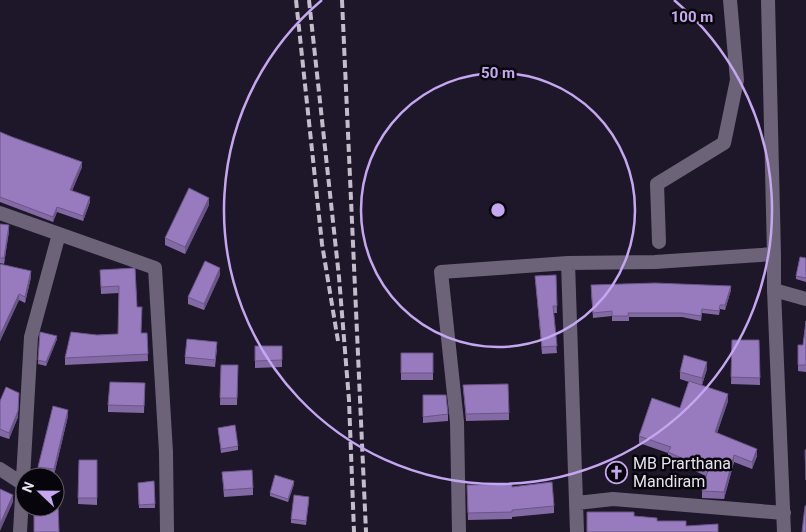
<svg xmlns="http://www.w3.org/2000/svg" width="806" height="532" viewBox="0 0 806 532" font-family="Roboto,sans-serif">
<rect width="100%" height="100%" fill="#1e1629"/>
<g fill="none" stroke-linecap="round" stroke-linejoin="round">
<!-- minor -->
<path stroke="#6c6379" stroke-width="14" d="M768 0 774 254
M0 213 155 268 166 452 167 532
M659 242 657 184 724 143 737 80 730 0
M568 263 655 262 774 254V290
M0 469 23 484
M577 503 613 499 784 513
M20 532 31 337 59 234
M459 532 457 422 441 272 568 263 577 532
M784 532 774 290 806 299"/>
<!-- rail -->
<path stroke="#c3bdcb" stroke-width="4" stroke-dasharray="8 4" stroke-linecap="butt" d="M296 0 322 244 338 341
M309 0 339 277 349 400 354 532
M342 0 366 532"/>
</g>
<!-- wall -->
<path fill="#836aa4" d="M0 132 82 167 72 191 90 202 83 221 57 212 53 222 0 202Z
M209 205 185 254 165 245V238Z
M0 224 9 231 4 264 0 263Z
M806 258V282L796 279V276Z
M0 264 31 277 25 303 19 300 0 341Z
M135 268 137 307 141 333H147L148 361 65 365V358L97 335 118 334 119 293 101 294 100 270Z
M220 275 204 310 188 304V297Z
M556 275 557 313H553L557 353 542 354 535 276Z
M591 289 731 290 725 310 720 309 719 315 702 313 701 321 682 317H629V321H612V316L593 318Z
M806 321V372L798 371V345H803Z
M40 332 57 339 46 366 38 364Z
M732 340H759L760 385 731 384Z
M255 346H282V367L255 368Z
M217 349 215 367 185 364V357Z
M401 353H433V380H401Z
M221 365H238L237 405H220Z
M707 369 702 385 728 401 717 433 757 456 752 469 734 462 724 499 702 498V491L706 476 668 459V453L639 443V436L680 408 689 382 680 379V372Z
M145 383 144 413 108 412V405Z
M463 385 509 413V420L466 421Z
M423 395 448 414V421L423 423Z
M0 401 18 417 9 439 0 436Z
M68 416 54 475 38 472V467Z
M218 428 238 446V450L221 453Z
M79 460H97V505L78 504Z
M222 472 253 488V495L224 497Z
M154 481 155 508H139L138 483Z
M294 484 288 502 270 496V493Z
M467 485 512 487 554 506V513L512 517V519L468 520Z
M309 500 306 525 291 523V519Z"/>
<!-- shaded-wall -->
<path fill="#6a5686" d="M82 162V167L70 195V190Z
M90 197V202L83 221V216Z
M209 198V205L185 254V247Z
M57 207V212L53 222V217Z
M9 225V231L4 264V258Z
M220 268V275L204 310V304Z
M31 271V277L25 303V297Z
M731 286V290L725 310V305Z
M19 294V300L0 341V335Z
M57 336V339L46 366V362Z
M707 362V369L702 385V378Z
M728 394V401L715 439V432Z
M19 399 18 417 9 439V433Z
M68 410V416L54 475V469Z
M757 449V456L752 469V462Z
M734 455V462L724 499V492Z
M294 481V484L288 502V499Z
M13 495V502L0 531V524Z"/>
<!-- building -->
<path fill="#987bbf" stroke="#6a5686" d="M0 132 12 137 82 162 70 190 90 197 83 216 57 207 53 217 0 197Z
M189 188 209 198 185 247 165 238Z
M0 224 9 225 4 258H0Z
M800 257 806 258V278L796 276Z
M205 261 220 268 204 304 188 297Z
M0 264 31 271 25 297 19 294 0 335Z
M135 268 137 307H142L141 333H147L148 354 65 358 71 332 97 335 118 334 119 286 101 287 100 270Z
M556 275 557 306H553L557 346 542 347 535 276Z
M655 283 731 286 725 305H720L719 311 702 309 701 316 682 313H628L629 316H612V311L593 313 591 285Z
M806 321V365H798V345H803Z
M40 332 57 336 46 362 38 360Z
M187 339 217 342 215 360 185 357Z
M732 340H759L760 378 731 377Z
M255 346H282V360L255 361Z
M401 353H433V373H401Z
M684 355 707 362 702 378 680 372Z
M221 365H238L237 398H220Z
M689 381 728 394 715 432 757 449 752 462 734 455 724 492 702 491 708 470 668 452 671 447 639 436 652 398 680 408Z
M110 382 145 383 144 406 108 405Z
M508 384 509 413 466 414 463 385Z
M6 387 19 393 18 411 9 433 0 429V401Z
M423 395H446L448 414 423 417Z
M53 406 68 410 54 469 38 467Z
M235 425 238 446 221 449 218 428Z
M805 450H806V480Z
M79 460H97V498H78Z
M252 470 253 488 224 490 222 472Z
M275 475 294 481 288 499 270 493Z
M154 481 155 504 139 505 138 483Z
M552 482 554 506 512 510V512L468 513 467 485 512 484V487Z
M0 489 13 495 0 524Z
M294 495 309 497 306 521 291 519Z
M55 505H58L59 532H34V507H55Z
M805 506H806V532H802Z
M587 512H634V516L657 518V521H686V526L718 524V532H587Z"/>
<!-- distance rings -->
<g fill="none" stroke="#c5a6f0" stroke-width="2.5">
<circle cx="498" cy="210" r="137"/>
<path d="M674 0A274 274 0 1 1 322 0"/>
</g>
<!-- icons -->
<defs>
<symbol id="church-ring" viewBox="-11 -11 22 22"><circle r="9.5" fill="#07050b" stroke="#c5a6f0" stroke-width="1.5"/><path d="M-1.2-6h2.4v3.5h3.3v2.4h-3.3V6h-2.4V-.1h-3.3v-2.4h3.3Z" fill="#c5a6f0"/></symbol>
</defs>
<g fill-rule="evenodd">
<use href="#church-ring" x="604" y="460" width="25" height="25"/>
</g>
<g text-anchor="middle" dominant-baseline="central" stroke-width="5" stroke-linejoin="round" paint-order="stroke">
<!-- poi labels -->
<g font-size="16" fill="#e7e2ef" stroke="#07050b" text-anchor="start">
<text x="633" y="463">MB Prarthana<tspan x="633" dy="18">Mandiram</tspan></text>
</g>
</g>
<circle cx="498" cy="210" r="8" fill="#c5a6f0" stroke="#07050b" stroke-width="2.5"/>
<g font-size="15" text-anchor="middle" font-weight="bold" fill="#c5a6f0" stroke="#07050b" stroke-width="5" stroke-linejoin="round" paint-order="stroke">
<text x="692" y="22">100 m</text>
<text x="498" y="78">50 m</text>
</g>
<!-- north arrow -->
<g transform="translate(40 492) rotate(292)"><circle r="24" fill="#07050b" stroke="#615d66"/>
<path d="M0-4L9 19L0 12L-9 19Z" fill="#c5a6f0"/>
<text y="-8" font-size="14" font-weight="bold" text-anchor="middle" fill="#e7e2ef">N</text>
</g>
</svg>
